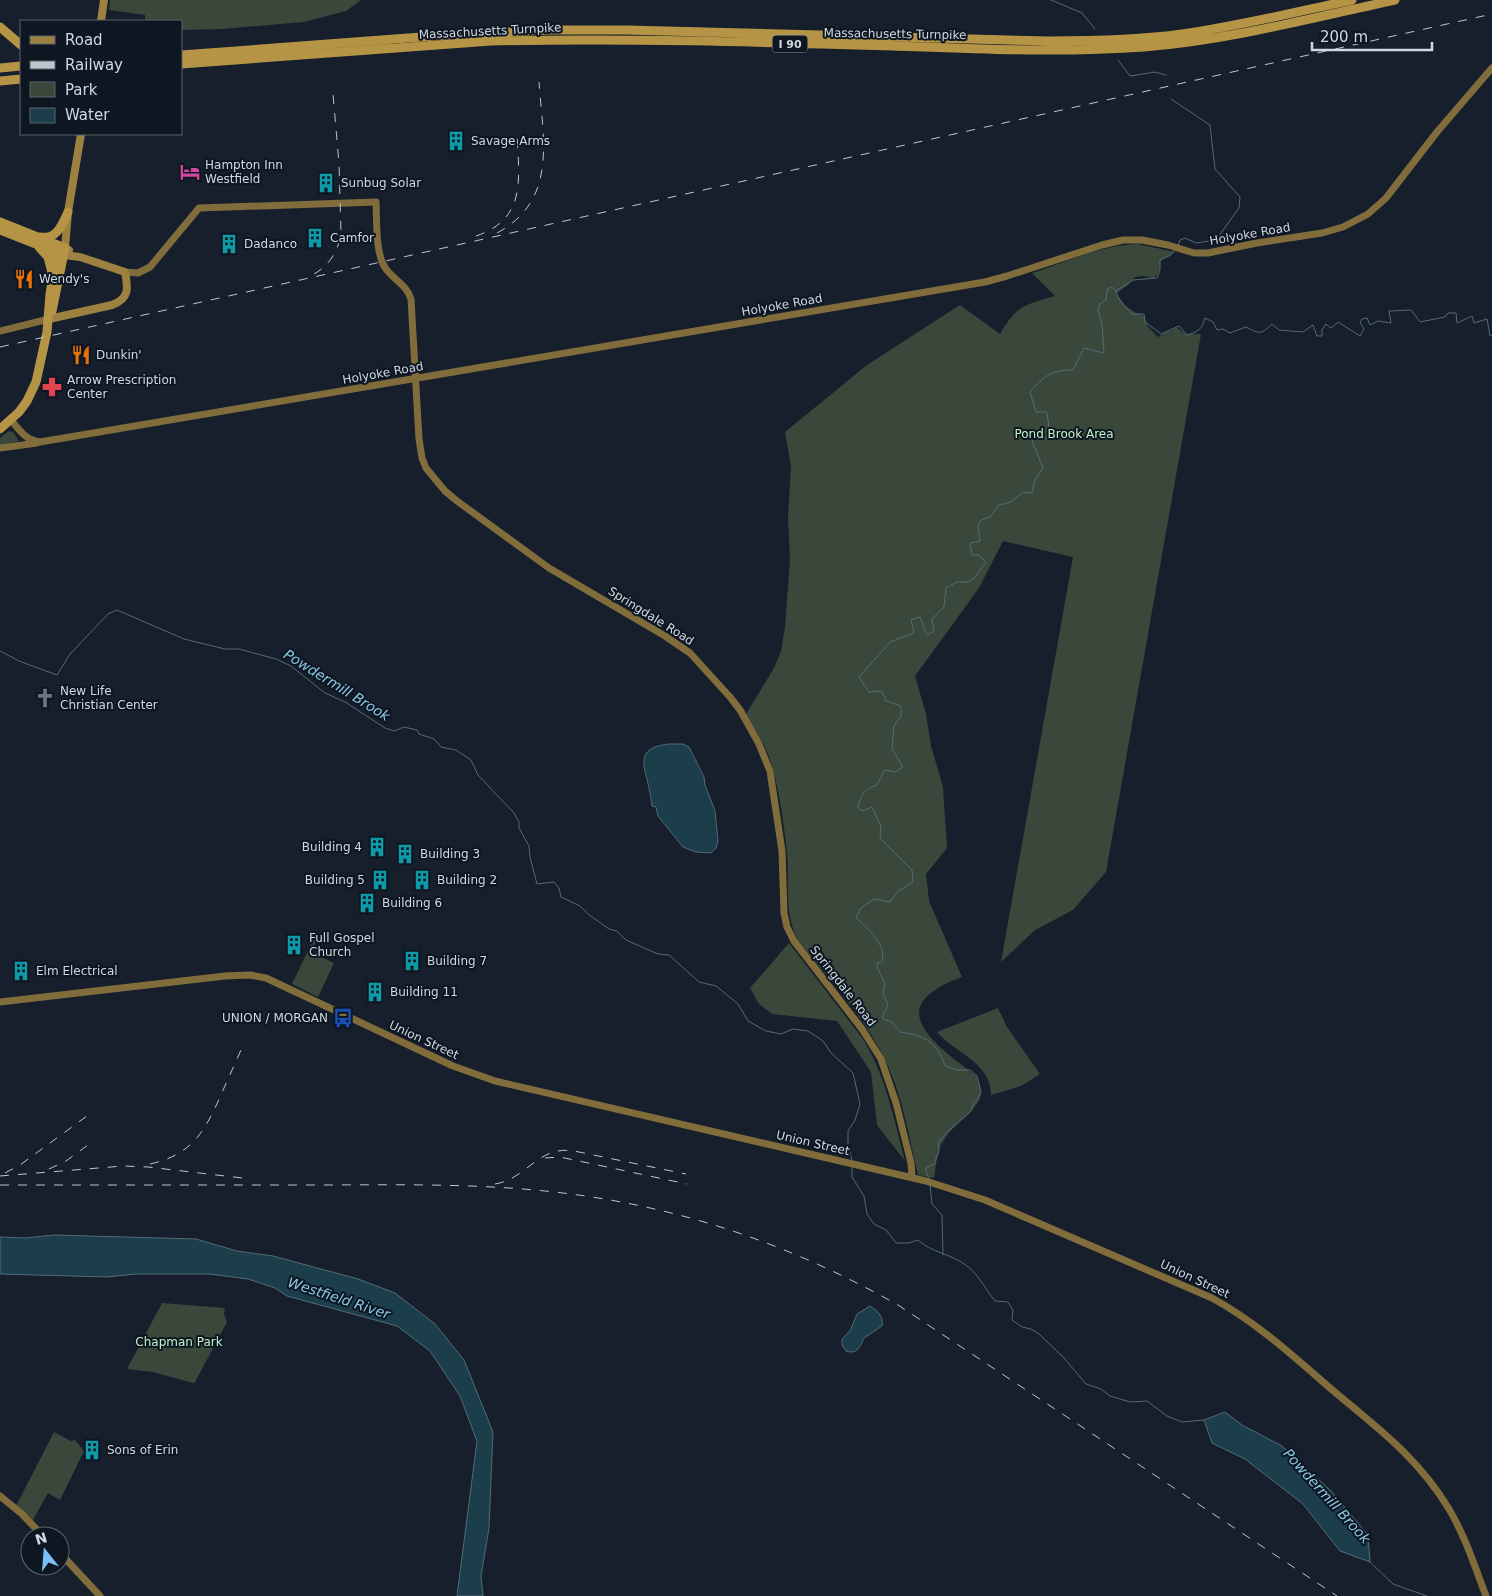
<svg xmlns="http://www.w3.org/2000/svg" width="1492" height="1596" viewBox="0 0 1492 1596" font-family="'DejaVu Sans',sans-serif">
<rect width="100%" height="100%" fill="#161f2b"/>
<!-- green -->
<path fill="#3a483b" d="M110 0H361L346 11 304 22 222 29 181 30V21H145V15L109 10Z
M1138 244 1175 252 1161 260 1158 273 1154 278 1143 276 1135 277 1129 284 1117 293C1123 305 1130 311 1144 316L1148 327 1158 337 1168 331H1171L1176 327 1186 334H1201L1106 872 1073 910 1035 930 1001 962 1073 557 1003 541 979 588 915 676 926 714 931 746 943 787 947 848 926 874 929 901 962 977C879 1007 935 1044 976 1076 994 1106 957 1117 944 1140 937 1150 936 1166 934 1178L918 1175C909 1138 903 1098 887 1064 868 1021 827 977 798 940 783 912 790 883 787 853 784 825 780 796 773 769 768 749 756 731 746 714L774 668 781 651 785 627 790 559 788 517 791 466 785 432 867 365 960 305 1000 334C1017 305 1024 305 1055 296L1032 273C1067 262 1101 245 1138 244Z
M9 431 13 432 19 441 0 445V438Z
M314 938 317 939 311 952 334 963 318 997 292 984Z
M789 943 863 1039C886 1077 894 1119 905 1161L877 1125 871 1072 837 1021 772 1014 759 1004 750 988Z
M998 1008 1007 1027 1040 1074 1021 1086 991 1095C992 1063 955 1053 937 1032Z
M162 1303 225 1308 224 1314 227 1322 195 1382 193 1383 153 1372 127 1369Z
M54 1432 71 1441 75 1440 84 1451 60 1500 48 1493 33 1520 16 1506Z"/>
<!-- water -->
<path fill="#1c3d4a" stroke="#526c77" d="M669 744H683L689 747 704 777 705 785 715 811 718 841 716 848 711 853 696 852 683 847 658 816 656 807 652 806C651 797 649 788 647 779 640 756 644 747 669 744Z
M54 1235 196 1239 237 1251 273 1256 358 1279 395 1293 435 1324 464 1360 493 1432 489 1528 481 1576 483 1596H457L477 1441 460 1396 430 1351 397 1326 287 1296 275 1288 248 1279 209 1274H136L107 1277 0 1274V1237L25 1238Z
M870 1306C877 1310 884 1317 882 1326L864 1338C860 1346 858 1355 846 1351L842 1345V1339L850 1331 857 1314Z
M1225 1412 1242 1425 1282 1446 1332 1492 1368 1535 1370 1562 1340 1551 1303 1504 1245 1459 1212 1443 1204 1420Z"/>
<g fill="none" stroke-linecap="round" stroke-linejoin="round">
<!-- stream -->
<path stroke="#526c77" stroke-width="1" d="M1051 0 1082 13 1095 29
M1118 60 1130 76 1155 72 1166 75
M1171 99 1210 125 1215 169 1240 197 1239 208 1216 240 1196 243 1185 238 1180 240 1178 246
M1116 291C1117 300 1126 307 1132 314H1144L1145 322 1161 334 1179 326 1187 335C1198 332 1202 329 1205 318L1213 322 1217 330 1223 329 1230 333 1246 327C1260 334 1260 335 1272 324L1279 330 1303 332 1313 325 1317 336H1322V330L1326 324 1331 328 1338 322 1360 336 1364 329 1360 322 1362 319 1367 318 1370 325 1378 321 1391 323 1389 311 1411 310 1420 322 1445 317 1448 313H1456L1457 323 1472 316 1474 323 1487 319 1490 336 1492 335
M0 651 19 661 57 675 70 654 108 614 117 610 184 639 225 649H239L276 659 291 666 325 693 345 702 385 728 394 731 404 727 417 730 419 734 434 739 441 747 456 750 471 760 478 775 514 813 519 822V828L529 846 530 857 537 884 554 882 559 888 561 897 580 906 588 914 609 929 617 931 626 940 658 954 669 955 699 982 716 986 738 1004 748 1021 766 1031 781 1034 793 1029 808 1031 823 1041 831 1053 853 1073 860 1104 855 1120 848 1131V1145L852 1160
M852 1167V1177L864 1196 867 1214 874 1224 886 1230 896 1243H909L918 1240C932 1253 952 1254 967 1266 978 1274 986 1290 995 1301L1008 1302 1013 1310 1012 1320 1022 1327 1031 1329 1039 1334 1064 1358 1086 1384 1101 1389 1110 1396 1130 1402 1147 1401 1167 1416 1182 1422 1204 1420
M929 1179 926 1171V1168L934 1164 939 1151 938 1143 947 1132 971 1111 973 1104 978 1099 981 1092 977 1076 970 1070H957L945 1066C937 1042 925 1035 900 1032L892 1022 883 1019V1015L888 1005 883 993 885 984 878 969 877 963 882 962C887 945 868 928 856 918L861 908 874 899 890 902 897 892 913 882 912 870 880 838 881 826 872 807 862 811 858 807C861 795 864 789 877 785L885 770 895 772 903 767 892 749 894 726 901 716V706L886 701 882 691 869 692 859 677 890 642 914 633 911 620 920 617 927 635 934 631 932 619 944 607 946 588 957 582H969L975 577 986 562 979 555H972L970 543 980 541 978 526 981 520 990 517 999 505 1011 502 1023 492 1032 493 1035 480 1043 468 1032 441 1036 436 1045 438 1050 436 1047 412H1036L1030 392C1044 376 1051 370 1073 370L1084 348 1104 353 1102 324 1098 310 1100 304 1106 300 1107 289 1112 287 1116 291 1133 280 1157 278 1160 270V260L1171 255 1176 249
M930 1185 932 1204 942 1215 943 1255
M1369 1561 1393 1584 1427 1596"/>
<!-- secondary -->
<path stroke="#816c3c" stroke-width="7" d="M125 272 138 273 150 267 199 208 376 202C377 220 375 255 386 269 394 280 407 285 411 299L419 439 422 458 426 468 445 491 457 501 549 568 665 636 690 653 730 697 740 710 758 742 770 771 782 851 784 913 787 927 794 941 862 1029 881 1059 896 1103 911 1163 912 1177
M0 331 49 319
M11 420C20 431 26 440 40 442L985 282 1007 276 1102 245 1123 240H1142L1168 245 1194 253H1208L1257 243 1322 233 1343 227 1368 214 1386 198 1437 132 1492 68
M0 448 37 443
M0 1002 225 976 250 975 266 978 453 1066 495 1081 926 1181 985 1200 1212 1298C1256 1322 1292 1355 1330 1388 1376 1427 1417 1456 1449 1509 1465 1536 1475 1567 1486 1596
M0 1496 22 1514 43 1536
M60 1553 100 1596"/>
<!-- primary -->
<path stroke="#9c8141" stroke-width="8" d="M101 21 104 0
M69 250 65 248 68 212 81 134
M49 319 112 305C130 298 128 288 125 272L80 257 64 255"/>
<!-- highway -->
<path stroke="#b59446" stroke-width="9" d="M0 27 21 45
M181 55 475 33 549 30H626L1049 41C1093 41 1138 40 1182 34 1239 26 1296 12 1352 0
M181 64 491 41C625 38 759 42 893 46 976 49 1060 53 1144 47 1229 40 1312 18 1395 0
M0 68 21 66
M0 81 21 79
M0 222 65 248 52 311
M0 230 61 254
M40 237C57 240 62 225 68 212
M39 247 48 257 52 273
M0 429 19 412 27 401 36 382 47 332 50 294 58 246"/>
<!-- rail -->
<path stroke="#bec5cd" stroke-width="1" stroke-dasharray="9 9" stroke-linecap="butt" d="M497 233C558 200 543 140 539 82
M476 236C527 219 519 178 517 134
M314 274C330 265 339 250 341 232L339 164 333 94
M0 347 1492 14
M545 1158 560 1157 687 1184
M150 1164C191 1155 204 1133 220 1097 227 1081 234 1066 241 1050
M49 1169 66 1161 88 1145
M5 1173 20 1165 91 1113
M0 1176 123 1166 148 1167 251 1179
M495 1184C527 1179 538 1145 574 1151L686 1174
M0 1185C103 1185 206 1185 310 1185 388 1185 467 1183 545 1191 673 1204 786 1242 898 1305L1337 1596"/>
</g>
<!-- icons -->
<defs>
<symbol id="building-bare" viewBox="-9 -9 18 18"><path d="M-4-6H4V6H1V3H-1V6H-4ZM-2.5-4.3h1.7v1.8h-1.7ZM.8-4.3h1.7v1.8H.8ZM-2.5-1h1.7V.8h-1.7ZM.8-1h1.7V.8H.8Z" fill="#0f9aa8" stroke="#0d1621" stroke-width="2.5" paint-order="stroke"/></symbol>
<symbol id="hotel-bare" viewBox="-9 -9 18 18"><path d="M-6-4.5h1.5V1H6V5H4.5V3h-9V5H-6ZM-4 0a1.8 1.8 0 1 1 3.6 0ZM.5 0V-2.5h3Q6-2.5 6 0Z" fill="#d1479c" stroke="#0d1621" stroke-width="2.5" paint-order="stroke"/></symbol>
<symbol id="restaurant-bare" viewBox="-9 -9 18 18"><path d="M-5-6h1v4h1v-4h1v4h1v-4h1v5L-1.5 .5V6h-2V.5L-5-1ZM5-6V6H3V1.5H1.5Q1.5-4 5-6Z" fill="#e8710a" stroke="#0d1621" stroke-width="2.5" paint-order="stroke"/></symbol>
<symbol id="pharmacy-bare" viewBox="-9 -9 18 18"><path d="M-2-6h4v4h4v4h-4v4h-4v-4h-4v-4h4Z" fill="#e0444e" stroke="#0d1621" stroke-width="2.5" paint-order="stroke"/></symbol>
<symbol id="church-bare" viewBox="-9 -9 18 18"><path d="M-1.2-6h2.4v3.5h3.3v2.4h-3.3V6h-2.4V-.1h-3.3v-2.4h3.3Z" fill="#6b7280" stroke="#0d1621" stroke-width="2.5" paint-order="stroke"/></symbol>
<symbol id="bus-bare" viewBox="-9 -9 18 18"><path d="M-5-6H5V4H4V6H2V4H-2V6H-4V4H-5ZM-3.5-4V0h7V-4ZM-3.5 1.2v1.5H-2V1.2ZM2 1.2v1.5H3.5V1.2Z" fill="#1a4fb4" stroke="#0d1621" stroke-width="2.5" paint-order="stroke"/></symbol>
</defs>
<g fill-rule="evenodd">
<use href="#building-bare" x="442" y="127" width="28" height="28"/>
<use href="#hotel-bare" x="176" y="158" width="28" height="28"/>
<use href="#building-bare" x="312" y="169" width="28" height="28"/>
<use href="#building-bare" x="301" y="224" width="28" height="28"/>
<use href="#building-bare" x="215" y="230" width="28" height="28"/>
<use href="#restaurant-bare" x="10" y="265" width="28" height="28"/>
<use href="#restaurant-bare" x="67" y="341" width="28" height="28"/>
<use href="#pharmacy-bare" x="38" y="373" width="28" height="28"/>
<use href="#church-bare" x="31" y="684" width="28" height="28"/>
<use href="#building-bare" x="363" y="833" width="28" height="28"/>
<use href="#building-bare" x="391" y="840" width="28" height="28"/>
<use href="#building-bare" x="366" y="866" width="28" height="28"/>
<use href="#building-bare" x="408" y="866" width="28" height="28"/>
<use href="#building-bare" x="353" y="889" width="28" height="28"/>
<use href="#building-bare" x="280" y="931" width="28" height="28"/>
<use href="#building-bare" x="398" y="947" width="28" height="28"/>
<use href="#building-bare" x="7" y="957" width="28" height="28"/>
<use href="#building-bare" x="361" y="978" width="28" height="28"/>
<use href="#bus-bare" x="329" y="1004" width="28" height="28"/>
<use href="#building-bare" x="78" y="1436" width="28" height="28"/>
</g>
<g text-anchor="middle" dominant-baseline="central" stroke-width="4" stroke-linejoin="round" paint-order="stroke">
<!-- shield labels -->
<rect fill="#0d1621" stroke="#969ea7" stroke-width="1" x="772.5" y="35.5" width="35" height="17" rx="4"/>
<g font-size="11" font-weight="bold" fill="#d1d8e0">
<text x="790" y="44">I 90</text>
</g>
<!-- street labels -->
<g font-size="12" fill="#d1d8e0" stroke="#0d1621">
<text transform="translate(490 31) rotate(-3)">Massachusetts Turnpike</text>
<text transform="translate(895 34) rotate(1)">Massachusetts Turnpike</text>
<text transform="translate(1250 234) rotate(-10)">Holyoke Road</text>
<text transform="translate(782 305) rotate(-10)">Holyoke Road</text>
<text transform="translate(383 373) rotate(-10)">Holyoke Road</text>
<text transform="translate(651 616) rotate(32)">Springdale Road</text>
<text transform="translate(843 986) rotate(52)">Springdale Road</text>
<text transform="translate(424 1040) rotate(25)">Union Street</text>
<text transform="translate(813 1143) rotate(13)">Union Street</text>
<text transform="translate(1195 1279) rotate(25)">Union Street</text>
</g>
<!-- poi labels -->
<g font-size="12" fill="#d1d8e0" stroke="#0d1621" text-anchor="start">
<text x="471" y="141">Savage Arms</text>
<text x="205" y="165">Hampton Inn<tspan x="205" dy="14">Westfield</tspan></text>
<text x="341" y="183">Sunbug Solar</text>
<text x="330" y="238">Camfor</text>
<text x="244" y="244">Dadanco</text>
<text x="39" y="279">Wendy's</text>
<text x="96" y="355">Dunkin'</text>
<text x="67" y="380">Arrow Prescription<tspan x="67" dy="14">Center</tspan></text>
<text x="60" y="691">New Life<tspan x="60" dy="14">Christian Center</tspan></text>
<text x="362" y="847" text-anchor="end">Building 4</text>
<text x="420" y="854">Building 3</text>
<text x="365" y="880" text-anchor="end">Building 5</text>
<text x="437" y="880">Building 2</text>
<text x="382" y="903">Building 6</text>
<text x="309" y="938">Full Gospel<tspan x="309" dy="14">Church</tspan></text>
<text x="427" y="961">Building 7</text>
<text x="36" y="971">Elm Electrical</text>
<text x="390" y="992">Building 11</text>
<text x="328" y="1018" text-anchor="end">UNION / MORGAN</text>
<text x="107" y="1450">Sons of Erin</text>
</g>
<!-- park labels -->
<g font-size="12" fill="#c3f1c6" stroke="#0d1621">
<text x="1064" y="434">Pond Brook Area</text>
<text x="179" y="1342">Chapman Park</text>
</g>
<!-- water labels -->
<g font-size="14" font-style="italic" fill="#8ac9e4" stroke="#0d1621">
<text transform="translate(337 685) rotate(32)">Powdermill Brook</text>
<text transform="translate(339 1298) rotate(18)">Westfield River</text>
<text transform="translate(1327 1496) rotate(48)">Powdermill Brook</text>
</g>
</g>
<!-- legend -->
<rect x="20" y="20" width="162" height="115" fill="#0d1621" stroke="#5b646d"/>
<rect x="30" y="36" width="25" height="8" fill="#9c8141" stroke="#5b646d"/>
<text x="65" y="45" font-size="15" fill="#d1d8e0">Road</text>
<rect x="30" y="61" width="25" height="8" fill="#bec5cd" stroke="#5b646d"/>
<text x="65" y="70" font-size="15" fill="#d1d8e0">Railway</text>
<rect x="30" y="82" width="25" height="15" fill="#3a483b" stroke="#5b646d"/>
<text x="65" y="95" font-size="15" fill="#d1d8e0">Park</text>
<rect x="30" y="108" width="25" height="15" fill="#1c3d4a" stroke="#5b646d"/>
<text x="65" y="120" font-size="15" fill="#d1d8e0">Water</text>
<!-- north arrow -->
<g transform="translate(45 1551) rotate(343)"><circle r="24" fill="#0d1621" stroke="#5b646d"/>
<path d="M0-4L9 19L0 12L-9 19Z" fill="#7abff8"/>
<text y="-8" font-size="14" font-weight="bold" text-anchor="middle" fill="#d1d8e0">N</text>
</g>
<!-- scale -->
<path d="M1312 42v8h120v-8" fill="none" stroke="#d1d8e0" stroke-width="2.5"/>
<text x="1320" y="42" font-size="15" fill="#d1d8e0" stroke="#0d1621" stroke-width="4" paint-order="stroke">200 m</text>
</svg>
